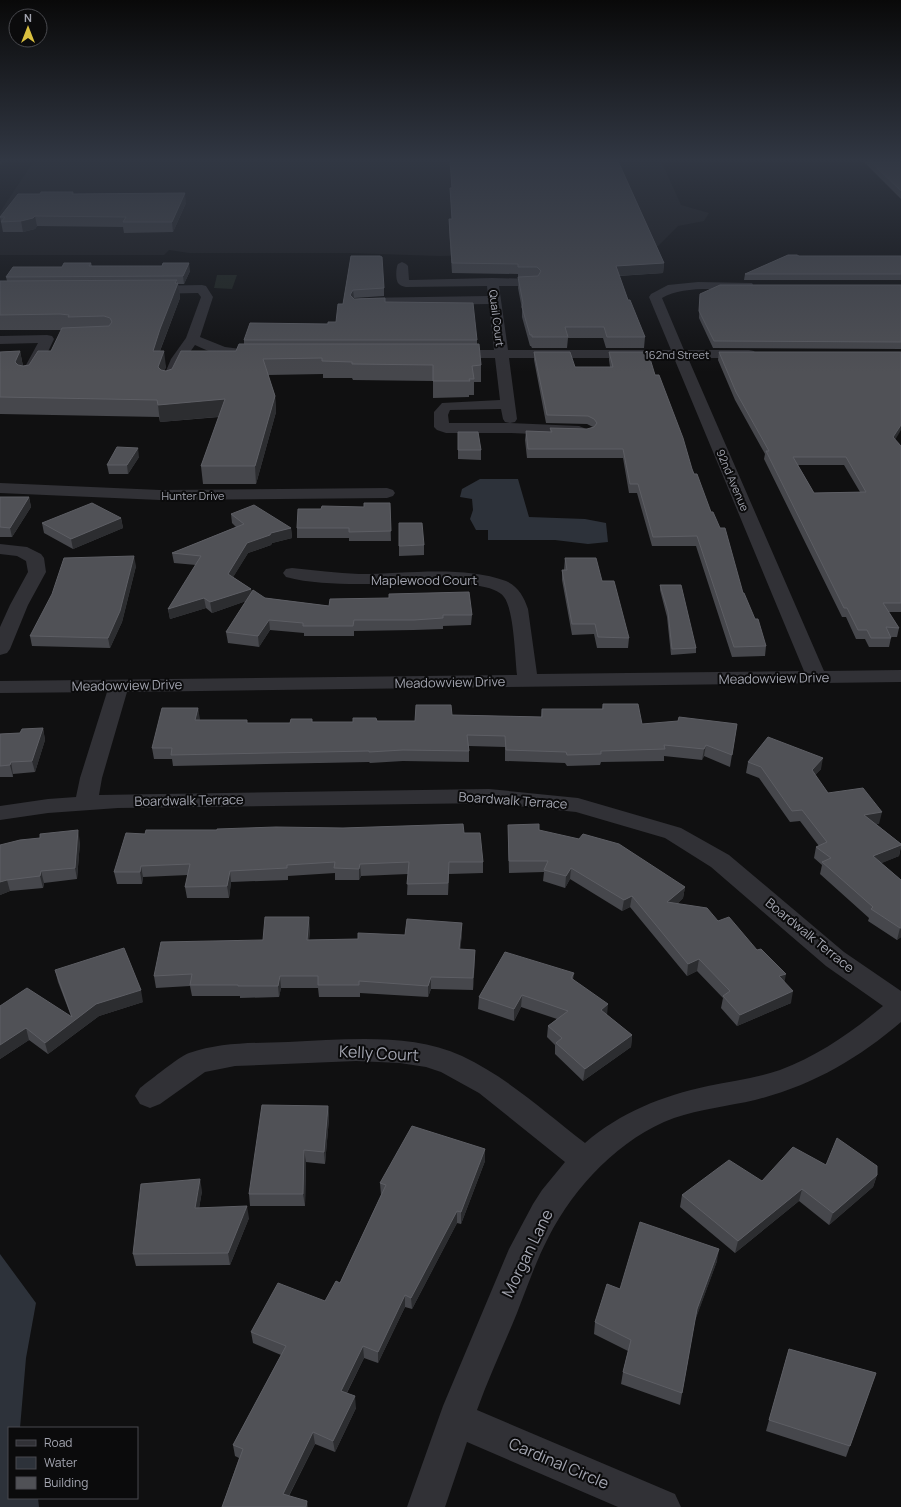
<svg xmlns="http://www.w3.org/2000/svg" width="901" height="1507" font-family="Manrope,sans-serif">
	<rect width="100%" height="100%" fill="#101011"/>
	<!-- built -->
	<path fill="#1c1c1e" d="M34,161H665L662,163L681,205L709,213L704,221L678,226L658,246L602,253L439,256L349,253H189L169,250L164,255H0V212Z"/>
	<!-- green -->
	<path fill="#1f2520" d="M217,275H237L232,289L214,288Z"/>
	<!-- water -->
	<g fill="#2d323a">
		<path d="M480,479H518L529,517L585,519L606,523L608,542L588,544L555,540H488V530H476L470,519L473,510L472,499L460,497L462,489Z"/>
		<path d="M0,1254L36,1303L26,1358L20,1428H9V1498H38L39,1507H0Z"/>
	</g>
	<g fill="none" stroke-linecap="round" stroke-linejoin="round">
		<!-- minor -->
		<g fill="#313136" fill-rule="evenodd">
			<path d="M402,262L406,264L408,266L409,280H411L492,278L537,279L539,282L537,285L533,286H499L508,350H671L649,297L651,294L668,285L698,282L752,283L754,286L752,289L748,290C722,290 683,285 662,298L684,350H749L754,351L756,354L754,357L749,358H688L824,671L901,670V682L127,692L102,778L99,795L489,789L578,798L681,828L729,855L844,952L901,991V1022C858,1059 811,1086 755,1100C729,1106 700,1109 674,1118C620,1138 575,1186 549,1236C536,1261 527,1287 517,1313C504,1345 489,1377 477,1410L675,1494L681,1507H618L467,1442L445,1507H407L443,1406L509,1249L533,1204L542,1190L565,1162L479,1093L441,1072L426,1067L400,1063L356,1061L235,1066L205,1072L160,1104L150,1108L140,1104L135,1096L140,1088C152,1079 177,1058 189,1053C221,1042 255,1043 288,1042C345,1040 408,1032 462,1056C507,1077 546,1113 585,1143C621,1112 662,1096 708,1086C732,1081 757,1078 780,1070C818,1056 852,1032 883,1006L826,966L711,867L665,838L576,812L489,803L118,808L48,813L0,820V806L48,799L76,797L80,778L107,692L0,693V681L517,675C515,657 514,610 504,597C489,575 386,585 358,584C335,584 308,583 286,577L283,573L286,569L292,568C314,570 337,573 359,574C405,574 462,565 506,581C518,586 524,597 528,609L537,674L804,671L674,358H509L517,419L515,422L510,423L579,426L584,428L587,431L584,434L579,436L511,433H446L437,430L434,427V412L442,403L500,400L495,358H451L446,357L444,354L446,351L451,350H494L489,304L361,306L357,305L355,302L357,299L361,298L488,296L487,286L406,287C403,286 401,286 399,284C395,281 396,267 398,264ZM501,409L503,419L505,422L510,423H449L448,415L450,410Z"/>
			<path d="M202,285L206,286L213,297L200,337L225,347L256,351L258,354L256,357C236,362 213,354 195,345L185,359L175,381L170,382L165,381L163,378L171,359L186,338L201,297L198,293L149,294L145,293L143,290L145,287L149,286Z"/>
			<path d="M47,335L52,336L54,339L45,358L32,379L27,380L22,379L20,376L38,343L0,344V336Z"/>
			<path d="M0,483L160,490L387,488L393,490L395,493L393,496L387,498L160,500L0,493Z"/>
			<path d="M0,544L27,547L41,554L44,558L46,572L28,605L10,649L7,653L0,655V627L10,605L28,572L26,561L17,556L0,554Z"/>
		</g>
	</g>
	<!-- wall -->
	<g fill="#46474c" fill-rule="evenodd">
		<path d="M450,161H618L664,263L663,273L619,276L628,300L645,337L644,348H606L603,338H568L567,348H532L531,346H530L522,317V309L518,288L519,277H518V274L452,273L449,229V219H452L450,188H452Z"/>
		<path d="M863,161L901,162V199Z"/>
		<path d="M73,192L74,194L186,203L173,232L124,233L123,227L37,226L35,229L23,232H3L0,217L40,194Z"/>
		<path d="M351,256L384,288V296L354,298V299L385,302L477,340V344L481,365V382H474V395H469V397L433,398V381L353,380L352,378H323V374L268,375L275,396L276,412L256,484H203L201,466L219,417L160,422L159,417L0,414V352L20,351L23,366L29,365L51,351L62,330H0V281H7L6,277L62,267L91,263L92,266L190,271L184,284H178L180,298L160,351L166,367L164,371H166L236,351L244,344V340L336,322L343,304Z"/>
		<path d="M799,256H901V280H744L745,274Z"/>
		<path d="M901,285V349L713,348L699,318L700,294Z"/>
		<path d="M534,352L575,367H610L609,360V352L655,375L692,469L711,512L743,593L766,646L765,656L732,657L696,546H652L637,493H629L623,458H527L525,440L526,431L550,432V428L587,429L593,427L587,424L546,423L534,360Z"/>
		<path d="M719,352L895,440L901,446V612H888L899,628L897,637H890L891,638L889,647H869L865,639H856L846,617H842L764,459L765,454L735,400L718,360ZM798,465H844L860,492L814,493Z"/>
		<path d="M458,432L481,450V460L458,459Z"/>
		<path d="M139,457L128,474H109L107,465Z"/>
		<path d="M0,497H29L31,507L12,537H0Z"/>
		<path d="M390,503L391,541H349V538H297V528L321,509L364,507Z"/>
		<path d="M231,514L291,528L292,538L272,543L271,545L248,553L233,577L251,589L252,593L265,598L329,606L472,615L471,625L443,626V629L414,630L354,631V636H304V633L270,630L259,647L228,643L226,632L246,601L212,613L206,608L170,619L168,609L196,565L174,563L172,553L236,527L232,523Z"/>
		<path d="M121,518L123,528L73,549L44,533L42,523Z"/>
		<path d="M424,545V555L399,556V546Z"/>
		<path d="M565,558L602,581L629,638L628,648H597L594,634L572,635L562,580V570H564Z"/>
		<path d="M136,566L122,622L110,648L32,646L30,636Z"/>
		<path d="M660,585L696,648V653L671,655L667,617L660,590Z"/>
		<path d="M603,704L642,724H737L730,767L704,756L702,760L664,756V761L601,762L600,765L567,766L565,763L505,761V747L469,746V762L403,761L370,763L369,762L173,766L172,759H154L152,748L198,708L199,720H247V723H290L353,722L377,721H415L452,715L541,717L542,709H602Z"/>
		<path d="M43,728L45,740L35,772L13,774V777H0V734L20,733Z"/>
		<path d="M748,762L821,769L815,775L828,793L879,824H876L901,844V847L899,856L881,863L901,880V937L897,940L868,921L869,918L820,874L822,865L814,858L816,847L819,846L800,821L790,822L759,778L746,773Z"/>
		<path d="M508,825L539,830L685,887L683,898L677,904L718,921L757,950L784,981L791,1003L737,1026L721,1008L723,998L697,971L687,976L630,907L622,911L570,879L565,888L543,881L544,872L509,873L508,836Z"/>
		<path d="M464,833L483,862V873L449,874L448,895H407L408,874L361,876L359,880H335V873L288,876V880L231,882L229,898H187L185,887L188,875L143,877L142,884H117L114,872L145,834Z"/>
		<path d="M80,842L77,879L44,883L43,888L10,891L0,895V845Z"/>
		<path d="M462,923V934L460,949L475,950L473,990L431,989L428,997L360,993V997H319L318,988H281L279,997L240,998V996H192L190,986L156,988L154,976L263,940L310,929L309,940L358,939L405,935Z"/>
		<path d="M55,970L143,1002L99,1016L48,1054L29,1040L0,1059V1006L71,1016L58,982Z"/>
		<path d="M574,973L573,979L607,1015L632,1035L631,1047L583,1081L555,1054V1045L547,1037L548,1026L557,1019L521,1007L514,1021L478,1009L479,997Z"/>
		<path d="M328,1106L329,1118L325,1164L306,1162L305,1206H250L249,1194Z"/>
		<path d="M485,1149V1161L461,1224L457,1223L412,1309L405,1307L378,1363L364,1358L347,1393L356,1408L335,1452L315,1444L289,1496L222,1507L239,1458L235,1456L233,1445L281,1355L253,1343L251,1332L325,1301L340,1283L381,1195L380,1183Z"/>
		<path d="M826,1165L877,1175L873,1187L829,1225L799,1201L735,1253L680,1207L682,1195L762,1181Z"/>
		<path d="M202,1191L199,1208L249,1218L230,1265L136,1266L133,1254Z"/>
		<path d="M717,1261L695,1320L680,1405L621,1384L623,1372L628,1351L594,1334L595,1322L620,1289Z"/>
		<path d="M789,1349L876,1373L846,1457L766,1431Z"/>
	</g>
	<!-- shaded-wall -->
	<g fill="#2c2d30">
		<path d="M0,161H4L0,166Z"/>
		<path d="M185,193L186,203L173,232L172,222Z"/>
		<path d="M35,216L37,226L35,229L23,232L21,221Z"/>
		<path d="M189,263L190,271L184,284L183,276Z"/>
		<path d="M664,263L663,273L615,276L616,266Z"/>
		<path d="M177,280V284L178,283L180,298L162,345L155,367L153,351L160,329Z"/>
		<path d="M353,290L354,298L351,303L350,295Z"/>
		<path d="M20,351L23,367L18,378L15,362Z"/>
		<path d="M164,351L166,367L160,383L158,367Z"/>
		<path d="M275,396L276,412L256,484L255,466Z"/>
		<path d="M225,399L227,416L160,422L158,405Z"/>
		<path d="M901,425V430L892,445L893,437Z"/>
		<path d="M138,448L139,457L128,474L127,465Z"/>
		<path d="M29,497L31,507L12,537L10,528Z"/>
		<path d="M121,518L123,528L73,549L71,539Z"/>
		<path d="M291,528L292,538L272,543L271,545L248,553L229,584L228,574L247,543L271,533Z"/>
		<path d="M134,556L136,566L122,622L110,648L108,638Z"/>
		<path d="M251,589L252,599L212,613L210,602Z"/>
		<path d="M204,598L206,608L170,619L168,609Z"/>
		<path d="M269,620L270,630L259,647L258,636Z"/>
		<path d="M198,708L200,719L197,731L195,720Z"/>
		<path d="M43,728L45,740L35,772L32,761Z"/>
		<path d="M706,745L704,756L702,760L704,749Z"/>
		<path d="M823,758L821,769L809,781L812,770Z"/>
		<path d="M11,762L13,774V777L10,765Z"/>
		<path d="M882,812L879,824L862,826L864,815Z"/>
		<path d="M78,830L80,842L77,879L75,868Z"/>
		<path d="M901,845L899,856L870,868L873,856Z"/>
		<path d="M360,864L361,876L359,880V869Z"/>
		<path d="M141,866L143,877L142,884L140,872Z"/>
		<path d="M571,868L570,879L565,888L566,876Z"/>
		<path d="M41,871L44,883L43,888L40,876Z"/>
		<path d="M230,871L231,882L229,898L227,886Z"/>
		<path d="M7,880L10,891L0,895V882Z"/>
		<path d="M685,887L683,898L666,914L667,902Z"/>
		<path d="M632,896L630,907L622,911L624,900Z"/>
		<path d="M309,917L310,929L308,952L307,940Z"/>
		<path d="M462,923V934L459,961V949Z"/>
		<path d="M900,928H901V937L897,940Z"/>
		<path d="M475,950V962L473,990V978Z"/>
		<path d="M699,959L697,971L687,976L688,964Z"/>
		<path d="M786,974L784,985L779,976Z"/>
		<path d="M280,976L281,988L279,997L278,986Z"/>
		<path d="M431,977V989L428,997V986Z"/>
		<path d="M141,990L143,1002L99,1016L48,1054L45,1043L96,1004Z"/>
		<path d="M793,991L791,1003L737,1026L740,1015Z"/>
		<path d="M522,995L521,1007L514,1021V1009Z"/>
		<path d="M608,1004L607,1016L601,1010Z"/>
		<path d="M26,1028L29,1040L0,1059V1045Z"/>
		<path d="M632,1035L631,1047L583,1081L585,1069Z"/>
		<path d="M328,1106L329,1118L325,1164L324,1152Z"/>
		<path d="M485,1149V1161L461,1224V1212Z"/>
		<path d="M304,1150L306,1162L305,1206L303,1194Z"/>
		<path d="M877,1175L873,1187L829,1225L833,1213Z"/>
		<path d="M200,1179L202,1191L197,1220L195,1208Z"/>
		<path d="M802,1189L799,1201L735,1253L738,1241Z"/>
		<path d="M247,1206L249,1218L230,1265L228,1253Z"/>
		<path d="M457,1211V1223L412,1309L411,1298Z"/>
		<path d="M719,1249L717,1261L695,1321L697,1309Z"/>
		<path d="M405,1295V1307L378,1363V1352Z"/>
		<path d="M363,1346L364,1358L342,1402L341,1391Z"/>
		<path d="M355,1396L356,1408L335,1452L333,1441Z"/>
		<path d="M313,1432L315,1444L284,1505L283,1494Z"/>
		<path d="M307,1501L308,1507H306Z"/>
	</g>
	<!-- building -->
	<g fill="#505156" stroke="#5d5e64" fill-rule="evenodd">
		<path d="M450,161H618L664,263L616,266L628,300H630L645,337H607L604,327H565L568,337H532V335H530L522,307L523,303L518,277L538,276L541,271L537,267H518V264L452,263L449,219H452L450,188H452Z"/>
		<path d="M870,161L901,162V191Z"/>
		<path d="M41,192H73L72,194L185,193L172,222H123L126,217L35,216L33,218L21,221L1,222L5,217H0L18,194H40Z"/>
		<path d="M788,255H797L799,256H901V274H745Z"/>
		<path d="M351,256H380L382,257L384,288L353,290L350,295L354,299L385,298V302L473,303L477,340H244L250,323L328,324V322H336L338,304H343Z"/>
		<path d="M64,263H91L89,266H162L163,263H189L183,276L6,277L13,267H62Z"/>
		<path d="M177,280L175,283H178L160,329L153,351H164L158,367L161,370L166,371L172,369L181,351H236L239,344H479L481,365L472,366L474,379H469L470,381H433V365L352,364V362L322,361V358L263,359L275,396L255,466H201L225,399L158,405L157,400L0,397V352L20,351L15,362L18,365L23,366L29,365L38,351H51L62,328L109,326L112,322L110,318L104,316L68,317L69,315L60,314L0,315V281Z"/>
		<path d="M720,285H901V342L714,341L699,311L700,294Z"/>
		<path d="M534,352H570L575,367H613L609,352H648L655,375H659L683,438L692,469L694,474H697L711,512H713L720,528H725L743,593H744L755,619H758L766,646L734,647L697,536L653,537L638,484H630L623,449H528L526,431L552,432L550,428L587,429L594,427L597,423L594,419L588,416L547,415Z"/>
		<path d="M719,352H901V425L893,437L901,446V603H883L899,628L886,627L891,638H871L867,630H858L847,608H844L766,451H769L736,392ZM793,457H846L866,492L814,493Z"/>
		<path d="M458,432H478L481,450H458Z"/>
		<path d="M117,447L138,448L127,465H107Z"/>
		<path d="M0,497H29L10,528L0,527Z"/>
		<path d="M92,503L121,518L71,539L42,523Z"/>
		<path d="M364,503H390L391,531L349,532V528H297L298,509H321L322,506L364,507Z"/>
		<path d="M254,505L291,528L271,533L270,535L247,543L228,574L251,589L210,602L204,598L168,609L201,556L172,553L244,524L231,514Z"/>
		<path d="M399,523H422L424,545L399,546Z"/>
		<path d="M134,556L120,611L108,638L30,636L52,594L64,558Z"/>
		<path d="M565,558H596L602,581H614L629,638L598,637L595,624H572L562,570H567Z"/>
		<path d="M660,585H681L696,648L672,649L668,612Z"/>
		<path d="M253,590L265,598L329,606L330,599L389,598V594L469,592L472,615H443V618L414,620H354L353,626H303V623L269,620L258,636L226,632Z"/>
		<path d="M603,704H638L642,724L678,721L679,717L737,724L732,755L706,745L704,749L664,745L665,749L601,751V754L567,755L566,752L506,750L505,736L467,735L469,751L403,750L369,752V751L171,755L172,748H152L162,708H198L195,720H247V723H290L291,719H312V722H353V718H376L377,721H415L416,705H451L452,715L542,717V709H603Z"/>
		<path d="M43,728L32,761L11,762L10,765L0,766V734L20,733L22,729Z"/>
		<path d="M768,737L823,758L812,770L828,793L863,788L882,812L864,815L901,844V845L873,856L901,880V928H900L871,909L873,907L822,862L831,858L816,847L827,842L802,810L792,811L761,767L748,762Z"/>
		<path d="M463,824L464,833H480L483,862H449L448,883L407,884L409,862L360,864L359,869L334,868L335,862L287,865V868L230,871L227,886L185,887L190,864L141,866L140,872H114L126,833L145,834L146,830H217V829L276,827L343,828Z"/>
		<path d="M539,824V830L579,839L583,834L619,844L685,887L667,902L707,908L718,921L729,917L757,950L761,949L786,974L779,976L793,991L740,1015L723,996L730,991L699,959L688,964L632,896L624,900L571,868L566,876L544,870L548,861H509L508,825Z"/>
		<path d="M78,830L75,868L41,871L40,876L7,880L0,882V845L20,840L40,838V834Z"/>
		<path d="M265,917H309L307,940L358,939V933L405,935L407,919L462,923L459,949L475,950L473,978L431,977L428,986L359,981V985H318V976H280L278,986H238V985H190L192,974L154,976L161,942L263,940Z"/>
		<path d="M124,948L141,990L96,1004L45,1043L26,1028L0,1045V1006L27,988L72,1017L55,970Z"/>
		<path d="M505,952L574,973L571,978L608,1004L601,1010L632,1035L585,1069L556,1043L562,1038L548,1026L568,1011L522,995L514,1009L479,997Z"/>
		<path d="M262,1105L328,1106L324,1152L304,1150L303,1194H249Z"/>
		<path d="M412,1126L485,1149L461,1212L457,1211L411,1298L405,1295L378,1352L363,1346L341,1391L355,1396L333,1441L313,1432L283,1494L307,1501L306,1507H222L243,1449L233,1445L286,1346L251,1332L278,1283L325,1301L336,1281L340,1283L386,1185L380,1183Z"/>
		<path d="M837,1138L877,1166V1175L833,1213L802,1189L738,1241L682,1195L729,1160L762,1181L793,1147L826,1165Z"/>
		<path d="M200,1179L195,1208L247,1206L228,1253L133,1254L141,1184Z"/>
		<path d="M640,1222L719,1249L697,1309L682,1393L623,1372L631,1340L595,1322L607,1284L620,1289Z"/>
		<path d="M789,1349L876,1373L850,1446L769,1420Z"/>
	</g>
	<!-- sky -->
	<linearGradient id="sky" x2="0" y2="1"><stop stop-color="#090909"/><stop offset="0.43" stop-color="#313743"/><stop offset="1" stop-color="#313743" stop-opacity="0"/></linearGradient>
	<rect width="901" height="372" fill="url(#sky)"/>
	<g text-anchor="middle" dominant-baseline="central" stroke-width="4" stroke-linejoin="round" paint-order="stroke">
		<!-- far-street labels -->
		<g font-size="11" fill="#a3a5b0" stroke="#0b0b0c">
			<text transform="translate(497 318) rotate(83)">Quail Court</text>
			<text x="677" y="354">162nd Street</text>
			<text transform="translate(733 480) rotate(67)">92nd Avenue</text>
			<text x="193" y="495">Hunter Drive</text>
		</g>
		<!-- street labels -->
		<g font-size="13" fill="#a3a5b0" stroke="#0b0b0c">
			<text x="424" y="580">Maplewood Court</text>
			<text transform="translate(774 678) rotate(-1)">Meadowview Drive</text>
			<text transform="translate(450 682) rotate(-1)">Meadowview Drive</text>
			<text transform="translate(127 685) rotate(-1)">Meadowview Drive</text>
			<text transform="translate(189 800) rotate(-1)">Boardwalk Terrace</text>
			<text transform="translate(513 800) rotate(4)">Boardwalk Terrace</text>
			<text transform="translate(810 935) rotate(39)">Boardwalk Terrace</text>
		</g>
		<!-- near-street labels -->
		<g font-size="16" fill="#a3a5b0" stroke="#0b0b0c">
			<text transform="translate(379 1053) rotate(3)">Kelly Court</text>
			<text transform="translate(527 1253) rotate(-64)">Morgan Lane</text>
			<text transform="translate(559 1463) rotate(23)">Cardinal Circle</text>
		</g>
	</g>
	<!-- legend -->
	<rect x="8" y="1427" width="130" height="72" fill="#0b0b0c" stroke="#48494e"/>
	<rect x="16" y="1440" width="20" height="6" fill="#313136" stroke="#48494e"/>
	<text x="44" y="1447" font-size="12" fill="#a3a5b0">Road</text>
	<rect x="16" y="1457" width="20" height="12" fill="#2d323a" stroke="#48494e"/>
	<text x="44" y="1467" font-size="12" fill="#a3a5b0">Water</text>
	<rect x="16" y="1477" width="20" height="12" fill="#505156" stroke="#48494e"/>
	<text x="44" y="1487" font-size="12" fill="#a3a5b0">Building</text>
	<!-- north arrow -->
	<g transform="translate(28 28)"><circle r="19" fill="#0b0b0c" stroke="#48494e"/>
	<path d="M0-3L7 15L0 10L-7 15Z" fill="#dac03f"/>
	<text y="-6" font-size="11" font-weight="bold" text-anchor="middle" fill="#a3a5b0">N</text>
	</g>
</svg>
